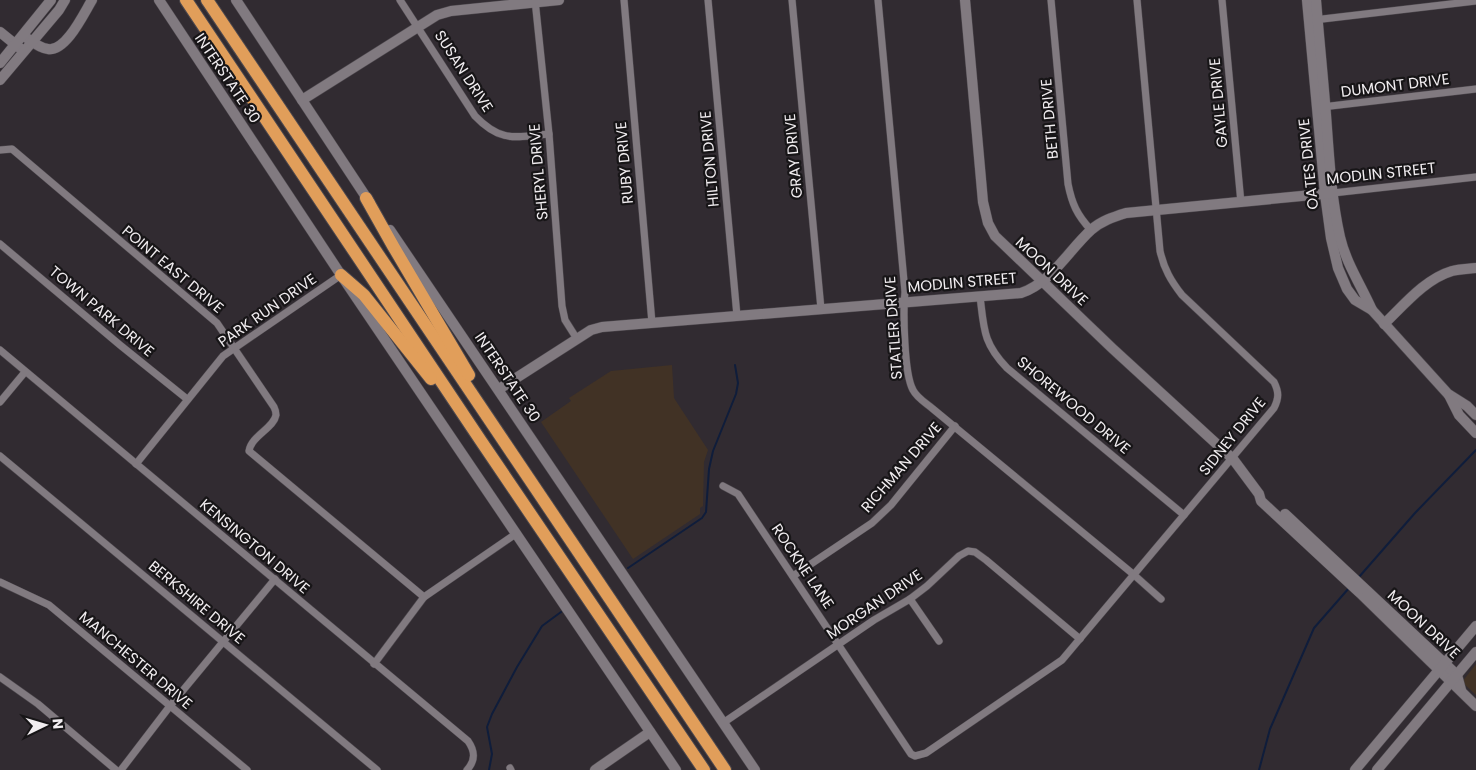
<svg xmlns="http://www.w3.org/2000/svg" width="1476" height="770" font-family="Poppins,sans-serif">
	<rect width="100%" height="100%" fill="#312b31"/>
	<!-- commercial -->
	<g fill="#413225">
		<path d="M672,365L674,398L708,450L704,462L703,506L700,508V514L633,559L541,422L571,401L569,398L611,371Z"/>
		<path d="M1476,664V695L1462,682Z"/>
	</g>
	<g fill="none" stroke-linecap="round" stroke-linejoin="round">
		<!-- stream -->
		<g stroke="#0f1d3b" stroke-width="2">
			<path d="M628,568L702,518L706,512L709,469L713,451L736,394L738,383L735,365"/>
			<path d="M1359,577L1415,513L1476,450"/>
			<path d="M489,770L492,754L487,727L492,714L517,667L542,626L561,612"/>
			<path d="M1259,770L1270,729L1314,628L1349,588"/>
		</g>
		<defs>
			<g id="street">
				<path d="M400,0L475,116C501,143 515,137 549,134"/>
				<path d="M535,0L549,134L562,306L565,320L577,339"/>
				<path d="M624,0L652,323"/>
				<path d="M708,0L737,316"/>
				<path d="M792,0L821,309"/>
				<path d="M878,0L905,292C903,312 904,374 913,390C917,398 926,403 933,409L1133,574L1161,599"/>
				<path d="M1051,0L1068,184C1072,204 1077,215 1091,230"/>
				<path d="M1222,0L1241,203"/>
				<path d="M1314,20L1476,1"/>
				<path d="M1322,107L1476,89"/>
				<path d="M0,150L12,149L217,323L274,407C275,409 276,412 276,415C274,428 251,436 249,451L424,597"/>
				<path d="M1333,193L1476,177"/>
				<path d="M0,244L120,345L187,399"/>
				<path d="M980,296C984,329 983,343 1007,368L1184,515"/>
				<path d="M0,350L468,741C475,751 476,760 467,770"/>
				<path d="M0,402L25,372"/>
				<path d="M0,456L377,770"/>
				<path d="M136,464L223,356L341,275"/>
				<path d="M723,486L738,494L911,754L915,756L926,753L1062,660L1274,408C1279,398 1279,392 1274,382L1182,295C1171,281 1164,269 1160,251L1137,0"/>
				<path d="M793,576L872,523L891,505L955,426"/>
				<path d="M0,582L49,605L247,770"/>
				<path d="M910,599L939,641"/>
				<path d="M374,664L424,597L517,533"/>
				<path d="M0,677L38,704L116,770"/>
				<path d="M723,723L874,620L910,599L927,586L959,556L968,551L975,552L986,560L1080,639"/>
				<path d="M510,768L511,770"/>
				<path d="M121,770L170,706L275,579"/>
			</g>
			<g id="secondary">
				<path d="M159,0L341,275L676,770"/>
				<path d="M236,0L370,203"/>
				<path d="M965,0L983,202L988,223L995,236L1113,349L1233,459L1259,494L1261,501L1360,593L1476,706"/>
				<path d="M1307,0L1325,194L1331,238L1338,268L1347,289L1355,300L1372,310L1448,394L1467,406L1476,415"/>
				<path d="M1316,0C1319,38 1323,76 1326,115C1329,155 1331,197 1340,237C1346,263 1361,285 1372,310"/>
				<path d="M0,32L21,49"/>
				<path d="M24,36C31,41 39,48 48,49C66,52 84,13 92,0"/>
				<path d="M0,63L51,0"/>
				<path d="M0,80L59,10L65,0"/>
				<path d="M302,100L437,15L451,11L559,0"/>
				<path d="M390,230L755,770"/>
				<path d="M1384,324C1404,305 1425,279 1452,271C1460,269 1468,269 1476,268"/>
				<path d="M499,389L591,330L602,327L1021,293C1051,283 1068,251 1091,230C1101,221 1113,217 1126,213L1333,193"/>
				<path d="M1449,395L1459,415L1476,433"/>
				<path d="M1285,514L1457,675L1461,690"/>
				<path d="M595,770L650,732"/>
				<path d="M1355,770L1476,626"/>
				<path d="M1377,770L1476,652"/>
			</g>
			<g id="highway">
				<path d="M186,0L481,441L704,770"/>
				<path d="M207,0L725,770"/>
				<path d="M366,198L393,246L469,375"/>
				<path d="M341,275L364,295L431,379"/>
			</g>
		</defs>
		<!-- street casing -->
		<use href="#street" stroke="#4d484d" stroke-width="8"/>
		<!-- secondary casing -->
		<use href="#secondary" stroke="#4d484d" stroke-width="11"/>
		<!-- highway casing -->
		<use href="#highway" stroke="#4d484d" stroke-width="14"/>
		<!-- street -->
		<use href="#street" stroke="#817a80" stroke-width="7"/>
		<!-- secondary -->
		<use href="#secondary" stroke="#817a80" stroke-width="10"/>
		<!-- highway -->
		<use href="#highway" stroke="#e19e5a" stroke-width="12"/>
	</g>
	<g text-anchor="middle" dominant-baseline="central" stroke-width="4.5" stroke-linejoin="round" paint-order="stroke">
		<!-- street labels -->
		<g font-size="15" fill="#f1edf0" stroke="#171517">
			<text transform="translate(464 71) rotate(57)">SUSAN DRIVE</text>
			<text transform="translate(228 78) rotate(56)">INTERSTATE 30</text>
			<text transform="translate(1395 85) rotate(-7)">DUMONT DRIVE</text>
			<text transform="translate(1218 103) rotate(-95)">GAYLE DRIVE</text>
			<text transform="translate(1049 119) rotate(-95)">BETH DRIVE</text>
			<text transform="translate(793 156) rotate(-95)">GRAY DRIVE</text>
			<text transform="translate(709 159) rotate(-95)">HILTON DRIVE</text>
			<text transform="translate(624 163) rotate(-95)">RUBY DRIVE</text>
			<text transform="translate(1308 164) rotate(-96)">OATES DRIVE</text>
			<text transform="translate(538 172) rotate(-95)">SHERYL DRIVE</text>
			<text transform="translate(1381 173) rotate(-6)">MODLIN STREET</text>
			<text transform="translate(173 269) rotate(40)">POINT EAST DRIVE</text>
			<text transform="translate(1052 271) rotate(43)">MOON DRIVE</text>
			<text transform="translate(962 282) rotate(-5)">MODLIN STREET</text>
			<text transform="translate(267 310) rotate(-35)">PARK RUN DRIVE</text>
			<text transform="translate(102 311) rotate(40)">TOWN PARK DRIVE</text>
			<text transform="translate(893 328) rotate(-94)">STATLER DRIVE</text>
			<text transform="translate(508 377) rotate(56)">INTERSTATE 30</text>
			<text transform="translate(1074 405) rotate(40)">SHOREWOOD DRIVE</text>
			<text transform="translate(1232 436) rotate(-51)">SIDNEY DRIVE</text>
			<text transform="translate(901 467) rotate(-49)">RICHMAN DRIVE</text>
			<text transform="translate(255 546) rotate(40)">KENSINGTON DRIVE</text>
			<text transform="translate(803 566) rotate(56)">ROCKNE LANE</text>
			<text transform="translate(197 602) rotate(40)">BERKSHIRE DRIVE</text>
			<text transform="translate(874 604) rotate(-34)">MORGAN DRIVE</text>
			<text transform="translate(1424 624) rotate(43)">MOON DRIVE</text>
			<text transform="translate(136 660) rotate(40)">MANCHESTER DRIVE</text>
		</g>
	</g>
	<!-- north arrow -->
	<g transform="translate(45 725) rotate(85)" stroke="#171517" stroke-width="4" paint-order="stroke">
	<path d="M0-4L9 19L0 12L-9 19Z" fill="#f1edf0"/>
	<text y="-8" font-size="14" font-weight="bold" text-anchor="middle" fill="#f1edf0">N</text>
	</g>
</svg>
